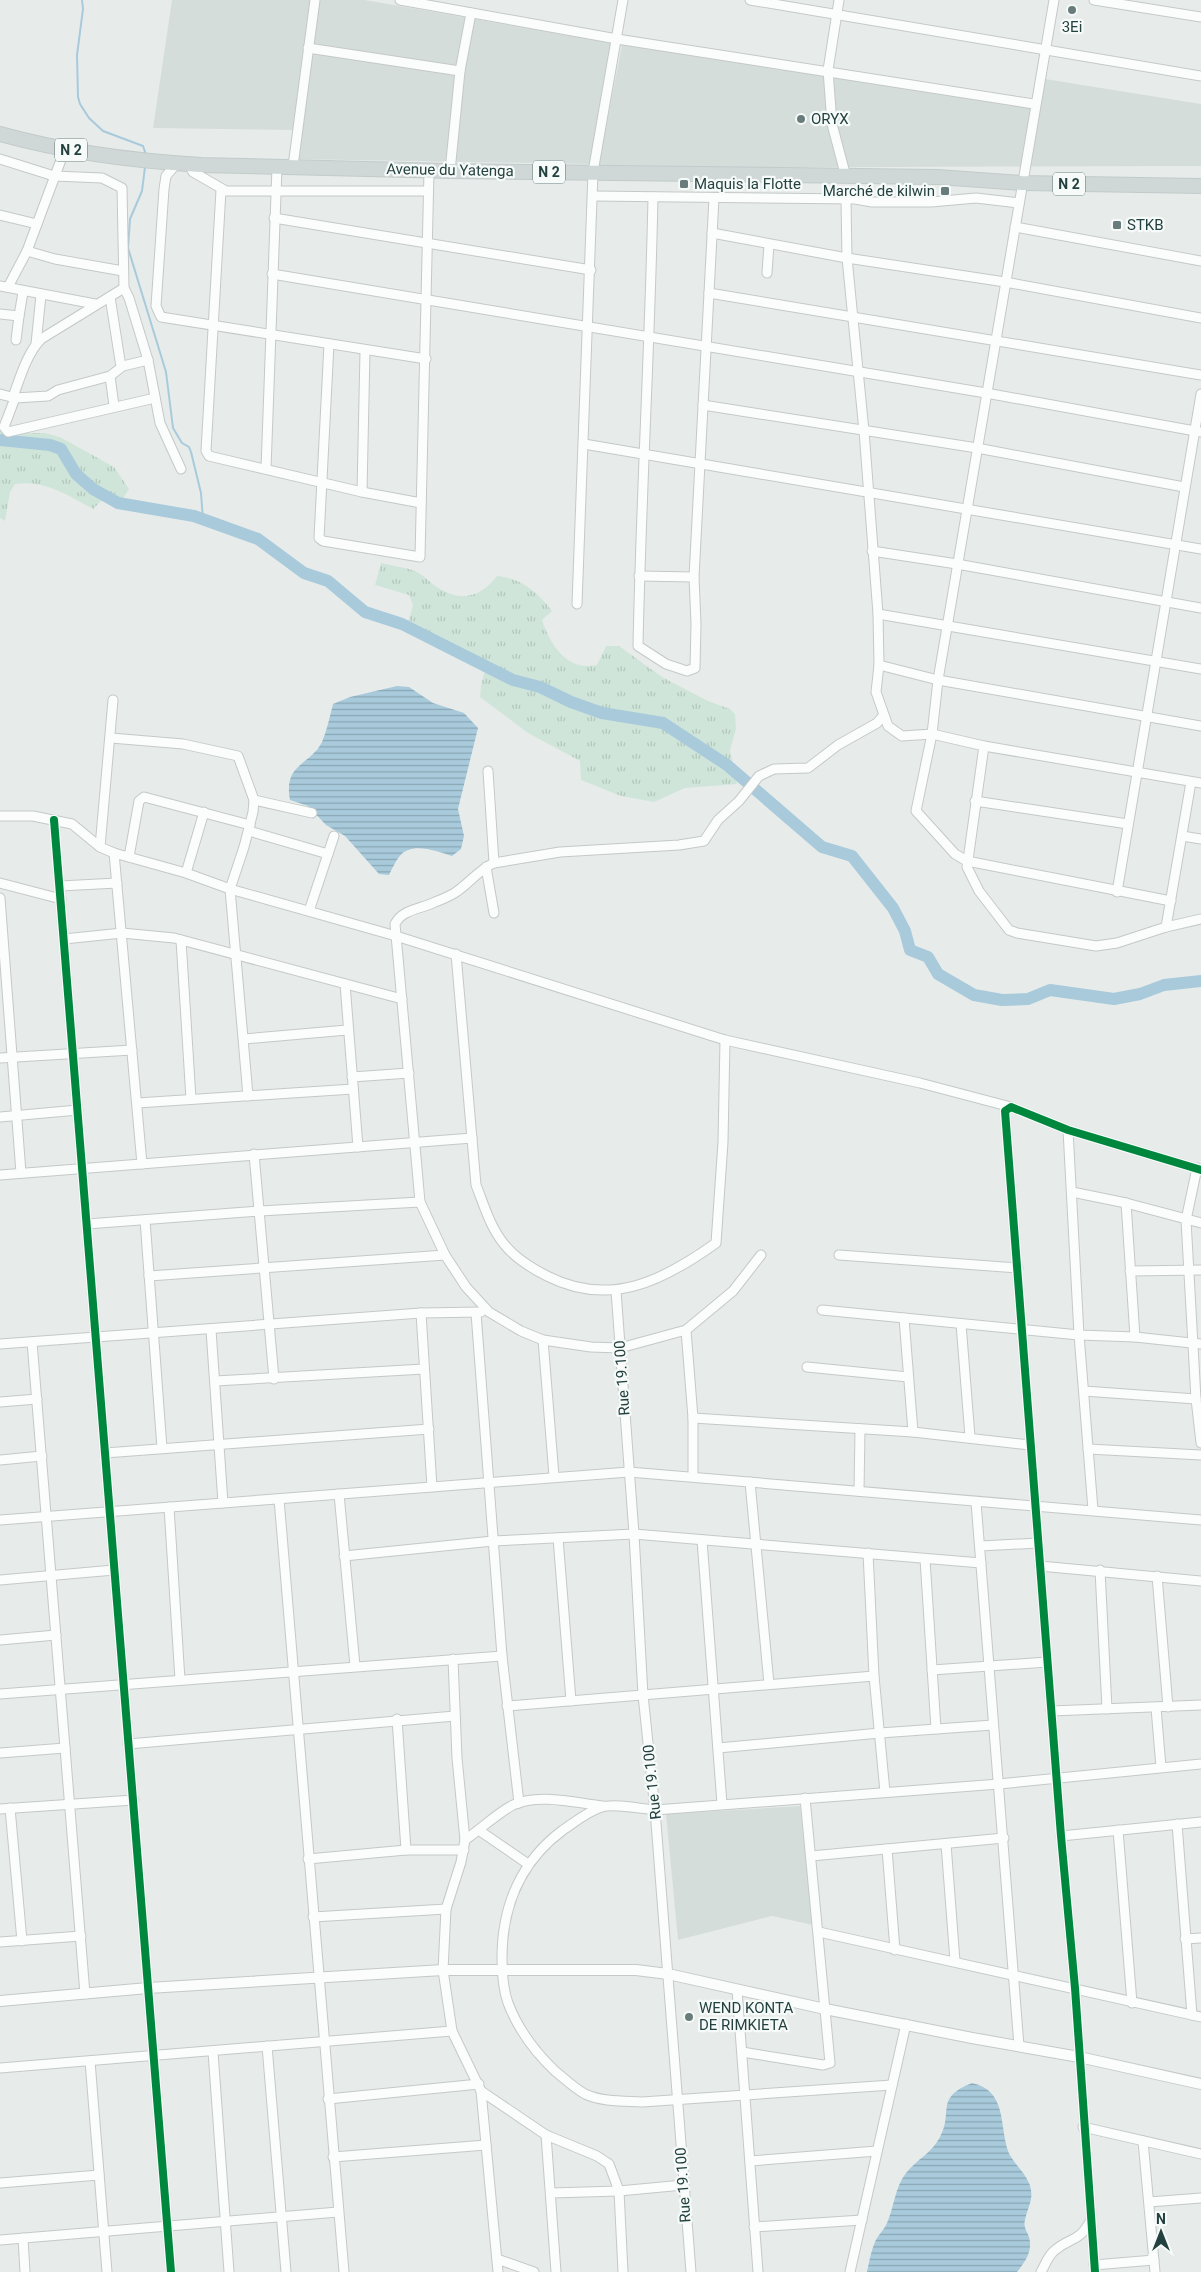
<svg xmlns="http://www.w3.org/2000/svg" width="1201" height="2272" font-family="Roboto,sans-serif">
	<defs>
		<pattern id="grass-tufts" width="24" height="20" patternUnits="userSpaceOnUse" patternTransform="scale(1.25)"><rect width="24" height="20" fill="#d0e5da"/><path d="M3 7l-1-3M5 7V3M7 7l1-3M15 17l-1-3M17 17v-4M19 17l1-3" fill="none" stroke="#b2c6bc"/></pattern>
		<pattern id="water-rules" width="6" height="5" patternUnits="userSpaceOnUse" patternTransform="scale(1.25)"><rect width="6" height="5" fill="#a8cadb"/><path d="M0 2.5h6" fill="none" stroke="#88a6b3"/></pattern>
	</defs>
	<rect width="100%" height="100%" fill="#e7eceb"/>
	<!-- built -->
	<g fill="#d5dddb">
		<path d="M172,0H365L611,43L591,164L292,159L296,130L153,128Z"/>
		<path d="M622,45L1039,109L1045,79L1201,104V166L598,168Z"/>
		<path d="M800,1806L813,1925L772,1916L678,1940L666,1814Z"/>
	</g>
	<!-- grass -->
	<g fill="url(#grass-tufts)">
		<path d="M0,422L21,433H45L60,437L114,467L129,489L122,500L108,494L93,509C67,495 45,480 15,484L10,492L5,521L0,518Z"/>
		<path d="M381,563C392,566 405,567 415,571C423,574 430,583 437,587C461,603 481,597 497,576C522,578 538,593 552,611L542,620C550,644 567,672 597,665L606,646H619L662,677L708,701L730,709L735,714L736,729L730,750L737,784L685,788L654,802L621,796L581,780L580,761L528,733L480,697L481,685L487,663L408,623L413,605L409,595L375,585Z"/>
	</g>
	<!-- water -->
	<g fill="url(#water-rules)">
		<path d="M397,686L409,687L433,703L464,713L478,728L458,809L464,836L461,849L452,856C436,851 411,841 399,857C395,862 392,869 389,875L379,874L345,836L326,825L308,806L290,800C283,763 310,766 322,742C327,730 330,716 333,704L350,697Z"/>
		<path d="M972,2083C1007,2091 999,2123 1008,2151C1012,2162 1024,2171 1029,2183C1035,2198 1028,2206 1025,2220C1023,2227 1027,2231 1029,2237C1033,2251 1025,2262 1017,2272H867C869,2263 871,2251 875,2242C878,2235 884,2230 887,2223C894,2207 895,2187 906,2173C916,2160 932,2153 940,2137C954,2112 934,2098 972,2083Z"/>
	</g>
	<g fill="none" stroke-linecap="round" stroke-linejoin="round">
		<!-- stream -->
		<g stroke="#a8cadb" stroke-width="2">
			<path d="M82,0L83,9L77,55L78,97L80,104L89,118L103,131L143,146L146,155"/>
			<path d="M145,167L142,191L130,219L128,248L166,372L173,428L182,443L189,447L191,452L201,493L203,520"/>
		</g>
		<!-- river -->
		<path stroke="#a8cadb" stroke-width="12" d="M0,440L50,445L61,449L76,474L93,489L118,503L194,516L258,539L304,573L328,581L365,612L402,624L513,680L540,687L571,702L602,713L663,723L727,765L822,847L852,856L893,908L905,931L910,950L928,957L938,974L974,995L1002,1000L1028,999L1050,990L1114,999L1140,994L1164,985L1201,981"/>
		<defs>
			<g id="minor">
				<path d="M400,0L617,39L1034,104"/>
				<path d="M750,0L1201,76"/>
				<path d="M839,0L828,70L832,124L846,177"/>
				<path d="M1054,0L938,680L932,734L916,811L955,854L967,861L1171,901"/>
				<path d="M1094,0L1201,17"/>
				<path d="M308,48L460,71"/>
				<path d="M0,159L54,176L102,178L122,188L124,288L129,298L148,360L160,423L181,469"/>
				<path d="M177,163L166,176L164,189L156,306L161,317L426,359"/>
				<path d="M197,166L191,168L193,172L226,191H428"/>
				<path d="M293,166L315,0"/>
				<path d="M450,171L460,71L471,13"/>
				<path d="M221,190L206,451L209,456L362,492L421,503"/>
				<path d="M593,196L855,199L872,202H931L976,198L1019,203"/>
				<path d="M653,197C650,346 641,496 638,646L666,664L687,671L695,668L696,624L694,577L714,198"/>
				<path d="M846,200L847,258L864,431L878,614L879,665L876,692L888,726L902,736L932,734L984,746L1201,783"/>
				<path d="M0,215L37,224"/>
				<path d="M274,218L591,270"/>
				<path d="M1015,227L1201,261"/>
				<path d="M712,233L847,258L1005,282L1201,318"/>
				<path d="M27,251L55,259L123,271"/>
				<path d="M767,273L769,244"/>
				<path d="M272,274L986,393L1201,432"/>
				<path d="M0,286L95,304"/>
				<path d="M8,287L27,251L65,149"/>
				<path d="M709,293L1201,375"/>
				<path d="M110,297L121,367"/>
				<path d="M0,314L19,316L23,292"/>
				<path d="M16,340L19,316"/>
				<path d="M36,344L41,295"/>
				<path d="M329,344L319,538L323,541L420,557L429,171"/>
				<path d="M110,376L114,406"/>
				<path d="M0,394L15,398L48,396L58,390L110,376L123,366L148,360"/>
				<path d="M13,397C20,378 27,353 41,339L124,288"/>
				<path d="M15,398L4,427L8,432L155,398"/>
				<path d="M703,405L977,448L1184,487"/>
				<path d="M584,444L1201,549"/>
				<path d="M266,469L277,167"/>
				<path d="M362,492L365,351"/>
				<path d="M872,551L957,564L1201,608"/>
				<path d="M639,576L694,577"/>
				<path d="M577,604L593,172L623,0"/>
				<path d="M878,614L1201,669"/>
				<path d="M879,665L938,680L1201,726"/>
				<path d="M111,738L183,744L238,756L254,800L253,812L244,847L230,889L248,1096"/>
				<path d="M984,746L967,867L979,891L1009,930L1017,933L1096,946L1117,943L1166,927L1191,782"/>
				<path d="M488,771L494,863"/>
				<path d="M254,800L312,813"/>
				<path d="M975,801L1128,824"/>
				<path d="M0,816H33L72,824L100,847L114,853L186,873L230,889L396,936L725,1040L920,1083L1011,1107"/>
				<path d="M54,820L171,2272"/>
				<path d="M249,831L328,854"/>
				<path d="M1182,836L1201,839"/>
				<path d="M100,847L113,700"/>
				<path d="M114,853L142,1164"/>
				<path d="M129,857L139,801L144,797L250,825"/>
				<path d="M486,867L494,913"/>
				<path d="M186,873L204,812"/>
				<path d="M0,883L61,899"/>
				<path d="M60,886L117,883"/>
				<path d="M1117,892L1201,394"/>
				<path d="M0,898L21,1173"/>
				<path d="M309,911L334,836"/>
				<path d="M1166,927L1201,919"/>
				<path d="M64,939L122,933L174,938L402,999"/>
				<path d="M181,940L191,1099"/>
				<path d="M456,954L476,1185C484,1205 490,1227 504,1244C515,1258 531,1268 547,1276C610,1308 663,1281 716,1243L723,1142L725,1040"/>
				<path d="M345,984L358,1147"/>
				<path d="M244,1039L347,1030"/>
				<path d="M0,1058L132,1050"/>
				<path d="M352,1077L409,1073"/>
				<path d="M137,1103L353,1089"/>
				<path d="M0,1117L78,1110"/>
				<path d="M1068,1130L1079,1335L1093,1510"/>
				<path d="M254,1154L274,1379"/>
				<path d="M1197,1168L1186,1220L1196,1399L1201,1443"/>
				<path d="M0,1175L472,1138"/>
				<path d="M1072,1192L1126,1203L1201,1223"/>
				<path d="M1126,1203L1135,1337"/>
				<path d="M145,1220L162,1448"/>
				<path d="M87,1224L260,1211L420,1202"/>
				<path d="M761,1255L733,1291L686,1330L620,1348L591,1347L543,1340L521,1331L489,1312L466,1287L445,1255L420,1202L395,924C402,909 422,909 435,902C441,900 447,897 453,894C468,885 478,870 494,863L560,852L679,845L704,841L718,820L739,801L759,776L774,769L808,768L838,745L877,723L883,716"/>
				<path d="M839,1255L1018,1268"/>
				<path d="M1130,1271L1201,1270"/>
				<path d="M149,1276L445,1255"/>
				<path d="M616,1291L634,1534L643,1695L655,1810L691,2272"/>
				<path d="M822,1310L1079,1335L1135,1337L1201,1344"/>
				<path d="M421,1313L432,1487"/>
				<path d="M476,1313L502,1656L519,1803"/>
				<path d="M904,1318L913,1432"/>
				<path d="M961,1324L970,1437"/>
				<path d="M211,1330L223,1503"/>
				<path d="M686,1330L693,1418V1477"/>
				<path d="M543,1340L554,1476"/>
				<path d="M32,1342L85,1994"/>
				<path d="M0,1344L421,1313L481,1312"/>
				<path d="M807,1367L908,1377"/>
				<path d="M215,1381L424,1369"/>
				<path d="M1084,1391L1196,1399"/>
				<path d="M0,1402L37,1399"/>
				<path d="M693,1418L913,1432L1030,1445"/>
				<path d="M1088,1449L1201,1455"/>
				<path d="M105,1453L429,1429"/>
				<path d="M0,1460L42,1456"/>
				<path d="M750,1482L769,1684"/>
				<path d="M859,1491L860,1429"/>
				<path d="M339,1494L355,1666"/>
				<path d="M279,1499L344,2272"/>
				<path d="M976,1502L1019,2046"/>
				<path d="M169,1507L180,1680"/>
				<path d="M0,1520L629,1472L1201,1520"/>
				<path d="M558,1538L571,1701"/>
				<path d="M702,1540L722,1804"/>
				<path d="M980,1546L1038,1543"/>
				<path d="M868,1553L874,1676L885,1792"/>
				<path d="M344,1556L493,1541L634,1534L981,1563"/>
				<path d="M925,1559L936,1729"/>
				<path d="M1040,1566L1201,1581"/>
				<path d="M1100,1570L1107,1709"/>
				<path d="M1157,1576L1168,1707"/>
				<path d="M0,1580L114,1570"/>
				<path d="M0,1640L56,1635"/>
				<path d="M453,1659L457,1758L465,1840L461,1862L446,1909L443,1970L452,2031L481,2091L498,2272"/>
				<path d="M932,1670L1047,1662"/>
				<path d="M0,1694L502,1656"/>
				<path d="M507,1706L874,1676"/>
				<path d="M1156,1708L1161,1767"/>
				<path d="M1051,1711L1201,1705"/>
				<path d="M397,1719L406,1850"/>
				<path d="M128,1744L455,1716"/>
				<path d="M718,1748L880,1733L993,1725"/>
				<path d="M0,1753L65,1748"/>
				<path d="M10,1808L22,1941"/>
				<path d="M0,1809L134,1800"/>
				<path d="M1177,1824L1192,2015"/>
				<path d="M1118,1830L1132,2003"/>
				<path d="M480,1831L528,1864"/>
				<path d="M1061,1836L1201,1822"/>
				<path d="M465,1840C481,1829 496,1814 513,1805C539,1793 576,1803 603,1806"/>
				<path d="M946,1844L955,1961"/>
				<path d="M887,1849L895,1950"/>
				<path d="M811,1856L1004,1838"/>
				<path d="M308,1859L406,1850H464"/>
				<path d="M313,1917L446,1909"/>
				<path d="M819,1932L1201,2017"/>
				<path d="M1185,1939L1201,1938"/>
				<path d="M0,1942L81,1936"/>
				<path d="M737,1990L758,2272"/>
				<path d="M267,2046L286,2272"/>
				<path d="M213,2052L229,2272"/>
				<path d="M742,2052L823,2065L830,2063L805,1798"/>
				<path d="M90,2061L107,2272"/>
				<path d="M0,2068L452,2031"/>
				<path d="M892,2085L642,2102C624,2101 602,2102 585,2094C574,2088 565,2079 555,2071C535,2052 518,2029 508,2003C503,1989 502,1972 502,1958C502,1906 521,1861 563,1830C575,1822 588,1811 602,1807C614,1803 642,1809 655,1810L999,1784L1201,1764"/>
				<path d="M481,2091L546,2135L597,2156L609,2164L619,2191L623,2272"/>
				<path d="M328,2099L479,2084"/>
				<path d="M1083,2127L1201,2154"/>
				<path d="M546,2135L556,2272"/>
				<path d="M1143,2141L1155,2272"/>
				<path d="M333,2157L486,2145"/>
				<path d="M750,2161L877,2151"/>
				<path d="M0,2183L99,2175"/>
				<path d="M551,2193L619,2191L683,2185"/>
				<path d="M1149,2202L1201,2198"/>
				<path d="M754,2227L862,2220"/>
				<path d="M23,2238L25,2272"/>
				<path d="M0,2240L338,2212"/>
				<path d="M497,2259L534,2272"/>
				<path d="M1094,2265L1154,2260"/>
				<path d="M850,2272L906,2024"/>
				<path d="M1041,2272C1045,2265 1048,2256 1054,2251C1071,2236 1078,2244 1091,2220"/>
				<path d="M1095,2272L1075,1988L1061,1836L1005,1111L1011,1107L1068,1130L1201,1170"/>
			</g>
			<path id="tertiary" d="M0,2001L148,1988L443,1970H636L668,1974L825,2009L972,2038L1079,2057L1201,2084"/>
			<path id="primary" d="M0,134C65,152 134,161 201,165L450,171L938,177L1022,183L1201,186"/>
		</defs>
		<!-- minor casing -->
		<use href="#minor" stroke="#c4c9c8" stroke-width="11"/>
		<!-- tertiary casing -->
		<use href="#tertiary" stroke="#c4c9c8" stroke-width="12"/>
		<!-- primary casing -->
		<use href="#primary" stroke="#c2cbca" stroke-width="16"/>
		<!-- minor -->
		<use href="#minor" stroke="#fbfcfc" stroke-width="9"/>
		<!-- tertiary -->
		<use href="#tertiary" stroke="#fbfcfc" stroke-width="10"/>
		<!-- primary -->
		<use href="#primary" stroke="#cfd7d7" stroke-width="14"/>
		<defs>
			<g id="cycleway">
				<path d="M54,820L171,2272"/>
				<path d="M1095,2272L1075,1988L1061,1836L1005,1111L1011,1107L1068,1130L1201,1170"/>
			</g>
		</defs>
		<!-- cycleway casing -->
		<use href="#cycleway" stroke="#f6faf9" stroke-width="11"/>
		<!-- cycleway -->
		<use href="#cycleway" stroke="#00873e" stroke-width="8"/>
	</g>
	<!-- markers -->
	<g fill="#687d7b" stroke="#f6faf9" stroke-width="2">
		<circle cx="1072" cy="10" r="5"/>
		<circle cx="801" cy="119" r="5"/>
		<rect x="679" y="179" width="10" height="10" rx="2.5"/>
		<rect x="940" y="186" width="10" height="10" rx="2.5"/>
		<rect x="1112" y="220" width="10" height="10" rx="2.5"/>
		<circle cx="689" cy="2017" r="5"/>
	</g>
	<g text-anchor="middle" dominant-baseline="central" stroke-width="4.5" stroke-linejoin="round" paint-order="stroke">
		<!-- shield labels -->
		<g fill="#f6faf9" stroke="#627877" stroke-width="1">
			<rect x="55" y="138.5" width="32" height="23" rx="4"/>
			<rect x="533" y="160.5" width="32" height="23" rx="4"/>
			<rect x="1053" y="172.5" width="32" height="23" rx="4"/>
		</g>
		<g font-size="14" font-weight="bold" fill="#23413f">
			<text x="71" y="150">N 2</text>
			<text x="549" y="172">N 2</text>
			<text x="1069" y="184">N 2</text>
		</g>
		<!-- poi labels -->
		<g font-size="15" fill="#23413f" stroke="#f6faf9" text-anchor="start">
			<text x="1072" y="27" text-anchor="middle">3Ei</text>
			<text x="811" y="119">ORYX</text>
			<text x="694" y="184">Maquis la Flotte</text>
			<text x="935" y="191" text-anchor="end">Marché de kilwin</text>
			<text x="1127" y="225">STKB</text>
			<text x="699" y="2008">WEND KONTA<tspan x="699" dy="17">DE RIMKIETA</tspan></text>
		</g>
		<!-- street labels -->
		<g font-size="15" fill="#23413f" stroke="#f6faf9">
			<text transform="translate(450 170) rotate(1)">Avenue du Yatenga</text>
			<text transform="translate(622 1378) rotate(-94)">Rue 19.100</text>
			<text transform="translate(652 1782) rotate(-96)">Rue 19.100</text>
			<text transform="translate(683 2185) rotate(-94)">Rue 19.100</text>
		</g>
	</g>
	<!-- north arrow -->
	<g transform="translate(1161 2232)" stroke="#f6faf9" stroke-width="4" paint-order="stroke">
	<path d="M0-4L9 19L0 12L-9 19Z" fill="#23413f"/>
	<text y="-8" font-size="14" font-weight="bold" text-anchor="middle" fill="#23413f">N</text>
	</g>
</svg>
